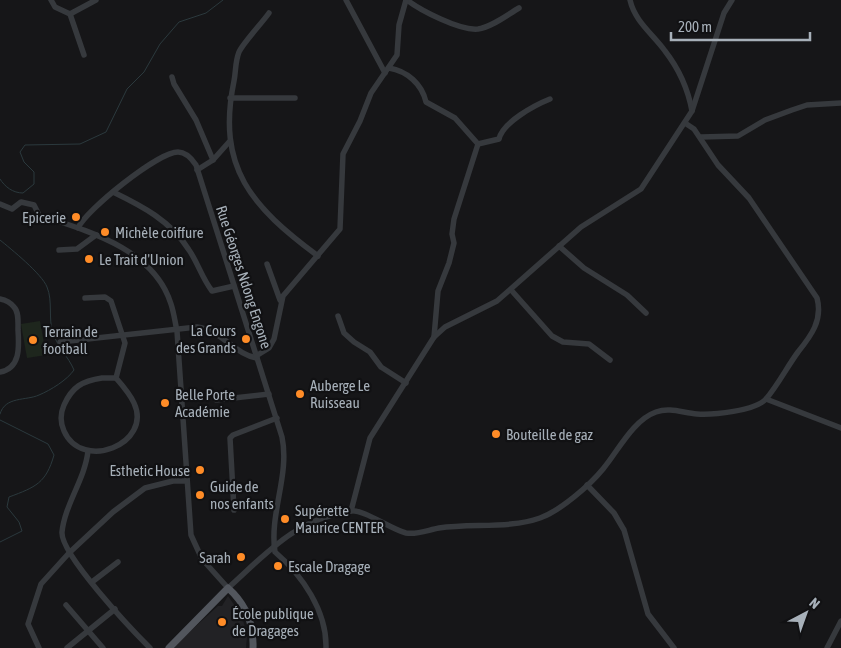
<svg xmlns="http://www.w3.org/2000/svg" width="841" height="648" font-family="'Asap Condensed',sans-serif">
	<rect width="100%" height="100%" fill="#161618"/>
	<!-- built -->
	<path fill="#222225" d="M228,596L242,616L247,636L246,648H172L218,606H222Z"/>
	<!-- green -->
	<path fill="#1e261d" d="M40,321L46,355L27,358L21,324Z"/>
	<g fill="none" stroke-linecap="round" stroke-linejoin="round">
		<!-- stream -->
		<g stroke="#2b393d" stroke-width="1">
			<path d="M0,179C5,187 13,193 23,193L34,184V172L24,162L20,152L25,145L80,144L106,132L127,89L144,72L160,44L179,22L206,13L223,0"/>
			<path d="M0,240C11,249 42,274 47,287C53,301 48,319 53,333C58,348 68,356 74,370C67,380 51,390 39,395C26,401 5,396 0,414"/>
			<path d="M0,420L48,444L54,455C46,483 36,487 9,497L7,507L19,522L22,531L0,542"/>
		</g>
		<!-- minor -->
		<g stroke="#36393d" stroke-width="5.5">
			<path d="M51,0L55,7L70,14L96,0"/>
			<path d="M346,0L385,73"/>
			<path d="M407,0C420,10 460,31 478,29C492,27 507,15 519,8"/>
			<path d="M630,0C635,22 653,34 665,51C679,69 688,89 692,111"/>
			<path d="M269,13C262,23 243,43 239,52C235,62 236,71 234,81C216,168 252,207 318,256"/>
			<path d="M70,14L84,55"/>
			<path d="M389,68C407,71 422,84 426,102L455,118L478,144"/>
			<path d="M172,77L174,84L196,120L213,160"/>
			<path d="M230,98H295"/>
			<path d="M701,137L738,136L765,120L792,110L807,105L841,103"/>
			<path d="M197,170L213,160L229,142"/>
			<path d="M113,192C142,206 171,221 189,250C198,263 202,278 212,291L234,286"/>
			<path d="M0,204L12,209L21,202L34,205L39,215C88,231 154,249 171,304C174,313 175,322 177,331L191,535L202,559L228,588C267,553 294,520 350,511C364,509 390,529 406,533C417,535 428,530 439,528C472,523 509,529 540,518C560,511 590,485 603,469C618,451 633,420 656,412C670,407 683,413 697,414C713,415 755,411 766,399C778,385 787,367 798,352C811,336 823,320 817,298L749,198L718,165L694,129L685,123"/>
			<path d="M78,228C86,210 158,152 178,152C185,152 192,159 196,165L282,437C290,475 269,514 275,552C302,575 327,611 326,648"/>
			<path d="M559,246L584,268L627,295L646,313"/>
			<path d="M59,250L77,249L96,235"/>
			<path d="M267,264L280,300"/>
			<path d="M512,291L552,336L563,342L589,344L610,360"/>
			<path d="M85,298L105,297L111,301L125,343L116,378"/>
			<path d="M0,299C5,300 10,302 14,307C19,312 18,322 18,330C19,346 21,368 0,372"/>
			<path d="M338,316L344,333L354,342L370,352L381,367L406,383"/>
			<path d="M434,337L438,291L449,263L454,243L452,234L454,219L478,144L499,139C503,122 535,105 550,99"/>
			<path d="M60,342L197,327C222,330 235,355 257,358"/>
			<path d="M256,356L269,348L274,339L283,296L340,229L343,154L360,121L371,93L397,55L399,25L406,0"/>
			<path d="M102,378H116C123,386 130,394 134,403C153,444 82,472 64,431C60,422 60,414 64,405C72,387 82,381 102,378Z"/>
			<path d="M766,399L841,428"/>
			<path d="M216,400L269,394"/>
			<path d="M88,451C85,479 65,504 62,532C60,554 132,630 150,648"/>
			<path d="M587,485L614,513L624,530L648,614L674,648"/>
			<path d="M234,510L230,438L233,435L277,418"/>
			<path d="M351,511L370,438L434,337L445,327L497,301L581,227L641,189L692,111L724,13L732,0"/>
			<path d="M92,582L118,562"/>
			<path d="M66,605L103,648"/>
			<path d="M39,648L28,624L41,584L69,553L113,512L145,488L173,481H186"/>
			<path d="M67,648L115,609"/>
			<path d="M827,648L841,621"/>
		</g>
		<!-- major -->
		<path stroke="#52565d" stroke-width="7" d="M169,648L228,588C246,604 254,624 253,648"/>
	</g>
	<!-- markers -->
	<g fill="#ff8c27" stroke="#111113" stroke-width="2">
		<circle cx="76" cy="217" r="5"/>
		<circle cx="105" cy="232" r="5"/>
		<circle cx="89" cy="259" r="5"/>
		<circle cx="246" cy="339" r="5"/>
		<circle cx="33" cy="340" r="5"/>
		<circle cx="300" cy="394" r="5"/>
		<circle cx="165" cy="403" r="5"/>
		<circle cx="496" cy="434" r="5"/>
		<circle cx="200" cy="470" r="5"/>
		<circle cx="200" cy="495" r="5"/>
		<circle cx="285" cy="519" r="5"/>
		<circle cx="241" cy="557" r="5"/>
		<circle cx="278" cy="566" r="5"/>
		<circle cx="222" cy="622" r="5"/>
	</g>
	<g text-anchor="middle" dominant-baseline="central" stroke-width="4.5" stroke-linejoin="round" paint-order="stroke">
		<!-- poi labels -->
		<g font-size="15" fill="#a7b0b9" stroke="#111113" text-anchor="start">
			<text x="66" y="217" text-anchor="end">Epicerie</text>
			<text x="115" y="232">Michèle coiffure</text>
			<text x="99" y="259">Le Trait d'Union</text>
			<text x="236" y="330" text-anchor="end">La Cours<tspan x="236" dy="17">des Grands</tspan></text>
			<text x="43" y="331">Terrain de<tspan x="43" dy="17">football</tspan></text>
			<text x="310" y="385">Auberge Le<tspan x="310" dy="17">Ruisseau</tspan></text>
			<text x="175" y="394">Belle Porte<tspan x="175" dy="17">Académie</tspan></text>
			<text x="506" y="434">Bouteille de gaz</text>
			<text x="190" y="470" text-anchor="end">Esthetic House</text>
			<text x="210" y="486">Guide de<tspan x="210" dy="17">nos enfants</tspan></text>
			<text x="295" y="510">Supérette<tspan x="295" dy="17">Maurice CENTER</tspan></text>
			<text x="231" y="557" text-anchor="end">Sarah</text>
			<text x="288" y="566">Escale Dragage</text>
			<text x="232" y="613">École publique<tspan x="232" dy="17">de Dragages</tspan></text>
		</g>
		<!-- street labels -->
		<g font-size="15" fill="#a7b0b9" stroke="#111113">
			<text transform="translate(244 277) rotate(72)">Rue Géorges Ndong Engone</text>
		</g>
	</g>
	<!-- north arrow -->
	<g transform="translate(806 613) rotate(41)" stroke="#111113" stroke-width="4" paint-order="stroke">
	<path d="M0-4L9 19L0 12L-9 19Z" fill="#a7b0b9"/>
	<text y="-8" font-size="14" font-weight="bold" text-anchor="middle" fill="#a7b0b9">N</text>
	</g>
	<!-- scale -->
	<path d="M671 32v8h139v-8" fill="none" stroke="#a7b0b9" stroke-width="2.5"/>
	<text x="678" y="32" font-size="15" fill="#a7b0b9" stroke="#111113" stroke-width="4" paint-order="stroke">200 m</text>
</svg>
